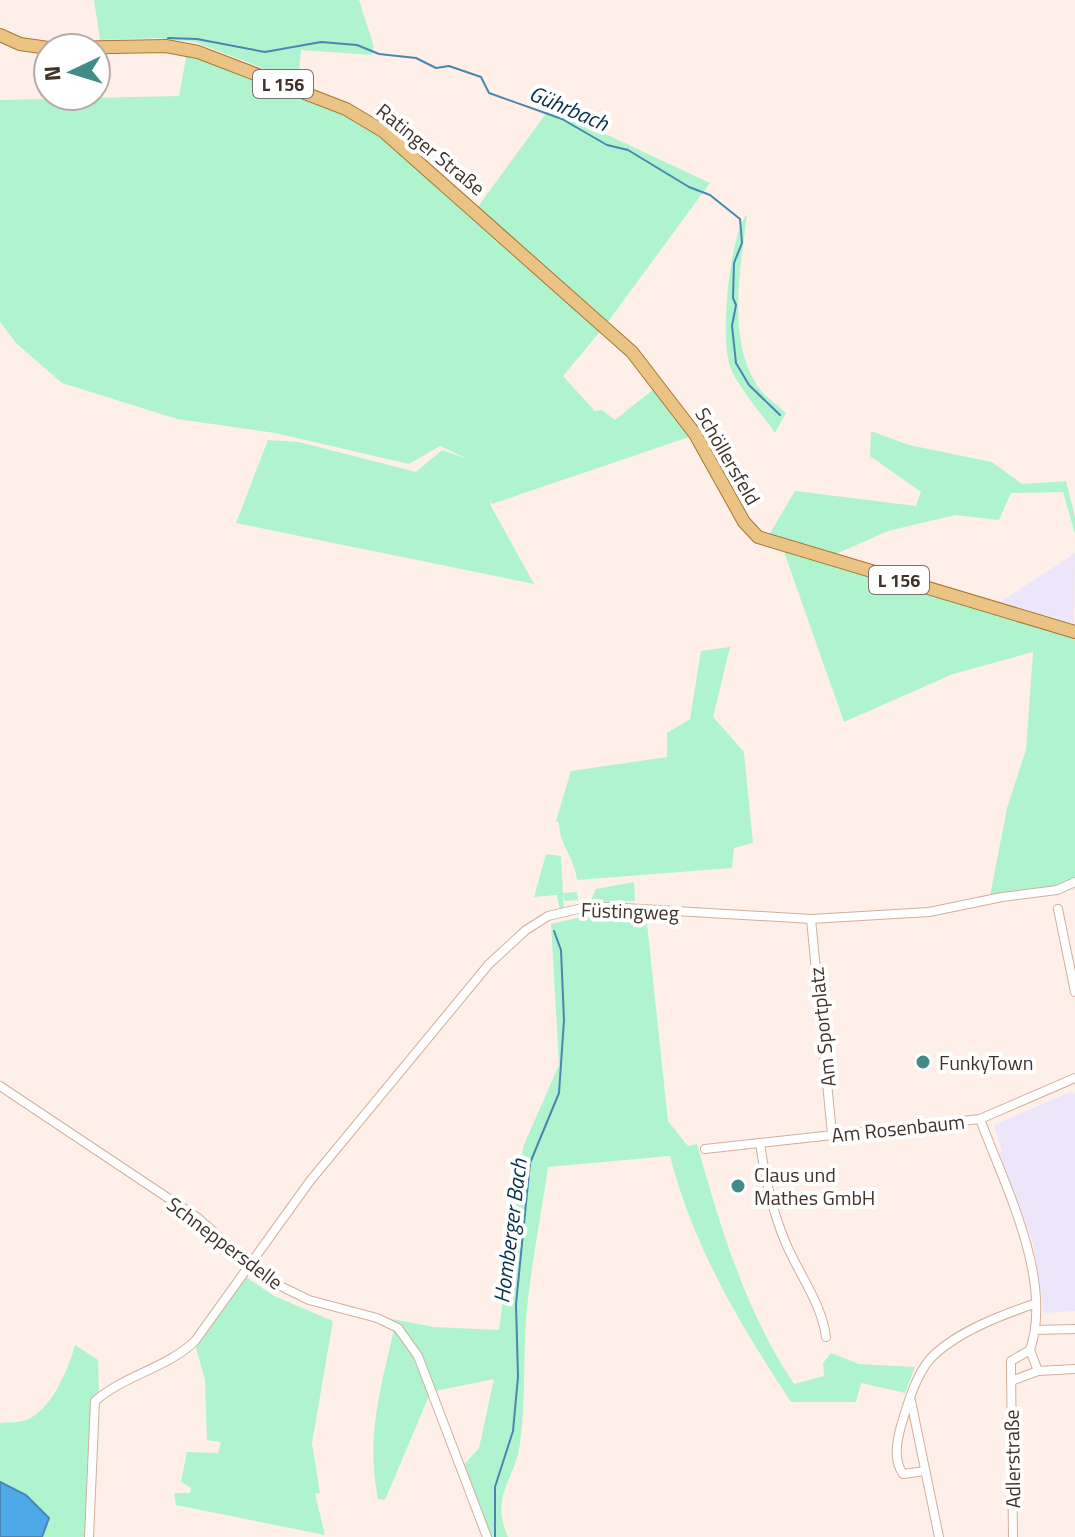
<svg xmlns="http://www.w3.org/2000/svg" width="1075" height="1537" font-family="'Titillium Web',sans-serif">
	<rect width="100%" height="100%" fill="#fef0e8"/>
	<!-- commercial -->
	<g fill="#ede5fa">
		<path d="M1075,553L1074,626L996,605Z"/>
		<path d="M1070,1092L1075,1094V1311L1044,1313L1033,1243L999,1153L1002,1151L994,1125Z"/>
	</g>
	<!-- green -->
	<g fill="#aff4cf">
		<path d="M94,0H359L374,47L372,55L301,50L298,82L195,42L157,38L100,40Z"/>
		<path d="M187,52L364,122L603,328L563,376L595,411L602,410L615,420L655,388L692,436L492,504L490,498L491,506L534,584L236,523L268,440L299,442L416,472L442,450L468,459L440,446L409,464L275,433L177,419L62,383L17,344L0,322V100L179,96Z"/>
		<path d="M550,108L710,183L607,323L477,208Z"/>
		<path d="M747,214C741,266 727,334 755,382C761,394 776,404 786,413L775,433C763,415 736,385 730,366C720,338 729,236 747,214Z"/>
		<path d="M871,431L909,445L992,462L1022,484L1066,481L1075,517V534L1063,492L1011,493L999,520L955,515L888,531L829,557L767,538L795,491L916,506L921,492L870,456Z"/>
		<path d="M784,552L1075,639V877L1057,885L990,896L1007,808L1026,750L1033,652L953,674L844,722Z"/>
		<path d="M730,647L713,717L744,752L753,843L734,848L732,868L577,880C575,858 559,845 559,823L556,821L571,771L667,757V733L690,719L701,651Z"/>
		<path d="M546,854L561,856L563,893L577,892L578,900L565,901L563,896L564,909L560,910L557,895L534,897Z"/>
		<path d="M634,882L635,901L590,902L596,889Z"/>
		<path d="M646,914L668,1121L688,1146L697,1144C721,1229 745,1310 794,1384L824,1376L823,1363L831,1353L859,1364L915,1367L905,1393L861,1383L856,1402H791C740,1325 693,1246 670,1156L548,1167C541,1217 530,1269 526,1320C523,1361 526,1402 520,1443C516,1480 489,1495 508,1537H488L463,1466L479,1448L494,1379L435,1391L410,1336L387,1318L434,1327L499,1330L523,1147L559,1065L551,924L585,916Z"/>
		<path d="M243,1275L274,1296L333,1321L312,1443L320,1493L315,1494L325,1535L176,1505L174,1493H190L191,1488L181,1482L187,1452L218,1453L221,1442L207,1440L205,1380L195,1344Z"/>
		<path d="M394,1329L407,1343L429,1396L385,1500L378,1499C366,1434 380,1392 394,1329Z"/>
		<path d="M75,1345L98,1360L99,1397L95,1402L90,1537H0V1423C8,1422 19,1423 26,1420C51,1411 69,1368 75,1345Z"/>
	</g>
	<!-- water -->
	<path fill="#4ea9e9" stroke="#4a86b0" stroke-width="2" d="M0,1482L26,1495L49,1518L42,1537H0Z"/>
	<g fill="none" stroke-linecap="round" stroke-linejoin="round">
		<!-- stream -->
		<g stroke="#4a86b0" stroke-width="2">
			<path d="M168,38L197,39L265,52L321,42L357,45L379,54L416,58L436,68L449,66L481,77L489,93L562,119L607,145L628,150L689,187L710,195L740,219L742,243L734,263L733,298L736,305L732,326L736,363L749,385L780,415"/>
			<path d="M495,1537V1487L513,1431L518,1377L516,1304L530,1163L559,1093L564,1020L561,950L554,931"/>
		</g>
		<defs>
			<g id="street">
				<path d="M1058,909L1075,992"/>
				<path d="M811,919L832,1134"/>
				<path d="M0,1086L198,1218L266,1279L309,1300L377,1318L398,1328L418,1356L487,1537"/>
				<path d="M980,1119C1004,1184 1054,1280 1030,1350"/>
				<path d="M760,1143C765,1179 772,1212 787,1246C800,1275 822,1305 826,1337"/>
				<path d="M705,1149L980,1119L1075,1078"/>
				<path d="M1035,1330L1075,1329"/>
				<path d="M1030,1350L1038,1371"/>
				<path d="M1011,1381L1038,1371L1075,1369"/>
				<path d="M911,1401L939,1537"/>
				<path d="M925,1471L903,1474C893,1460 897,1441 901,1426C907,1406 916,1374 931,1358C956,1332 1001,1315 1034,1304"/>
				<path d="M89,1537L95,1401C125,1375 167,1368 195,1341L310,1181L489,964L526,930L548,916L591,906L811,919L929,912L1002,897L1057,890L1075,882"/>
				<path d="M1013,1537L1011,1367V1361L1030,1350"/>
			</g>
			<g id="primary">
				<path d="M0,35L20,44L48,48"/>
				<path d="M59,48L166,46L198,52L346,109L383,131L632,352L695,434L744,522L758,537L1075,632"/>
			</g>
		</defs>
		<!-- street casing -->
		<use href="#street" stroke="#d0b09c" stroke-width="10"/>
		<!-- primary casing -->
		<use href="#primary" stroke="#a67830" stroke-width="14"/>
		<!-- street -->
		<use href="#street" stroke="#fff" stroke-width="8"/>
		<!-- primary -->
		<use href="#primary" stroke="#ebc485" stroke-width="12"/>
	</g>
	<!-- markers -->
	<g fill="#438b89" stroke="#fff" stroke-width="3">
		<circle cx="923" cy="1062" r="8"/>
		<circle cx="738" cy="1186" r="8"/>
	</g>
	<g text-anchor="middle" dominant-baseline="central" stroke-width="8" stroke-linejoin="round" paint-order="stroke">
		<!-- shield labels -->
		<g fill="#fff" stroke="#79706b" stroke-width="2">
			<rect x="253" y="70" width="60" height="28" rx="6"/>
			<rect x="869" y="566" width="60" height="28" rx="6"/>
		</g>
		<g font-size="18" font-weight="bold" fill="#40332b">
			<text x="283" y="84">L 156</text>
			<text x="899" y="580">L 156</text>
		</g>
		<!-- street labels -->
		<g font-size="20" fill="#40332b" stroke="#fff">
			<text transform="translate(431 149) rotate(39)">Ratinger Straße</text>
			<text transform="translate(728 456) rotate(60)">Schöllersfeld</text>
			<text transform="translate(630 911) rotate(2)">Füstingweg</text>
			<text transform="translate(822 1027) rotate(-96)">Am Sportplatz</text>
			<text transform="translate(898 1128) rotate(-6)">Am Rosenbaum</text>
			<text transform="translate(225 1243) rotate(37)">Schneppersdelle</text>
			<text transform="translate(1012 1459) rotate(-91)">Adlerstraße</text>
		</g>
		<!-- poi labels -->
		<g font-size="20" fill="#40332b" stroke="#fff" text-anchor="start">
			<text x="939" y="1062">FunkyTown</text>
			<text x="754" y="1174">Claus und<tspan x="754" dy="23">Mathes GmbH</tspan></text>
		</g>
		<!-- water labels -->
		<g font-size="22" font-style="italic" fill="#09314a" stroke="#fff">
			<text transform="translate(569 108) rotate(23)">Gührbach</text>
			<text transform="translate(510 1231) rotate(-83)">Homberger Bach</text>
		</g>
	</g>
	<!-- north arrow -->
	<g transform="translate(72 72) rotate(266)"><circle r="38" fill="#ffffff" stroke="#b3adaa" stroke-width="2"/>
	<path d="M0-6L14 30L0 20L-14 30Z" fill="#438b89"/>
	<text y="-12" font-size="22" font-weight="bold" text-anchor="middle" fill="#40332b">N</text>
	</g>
</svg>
